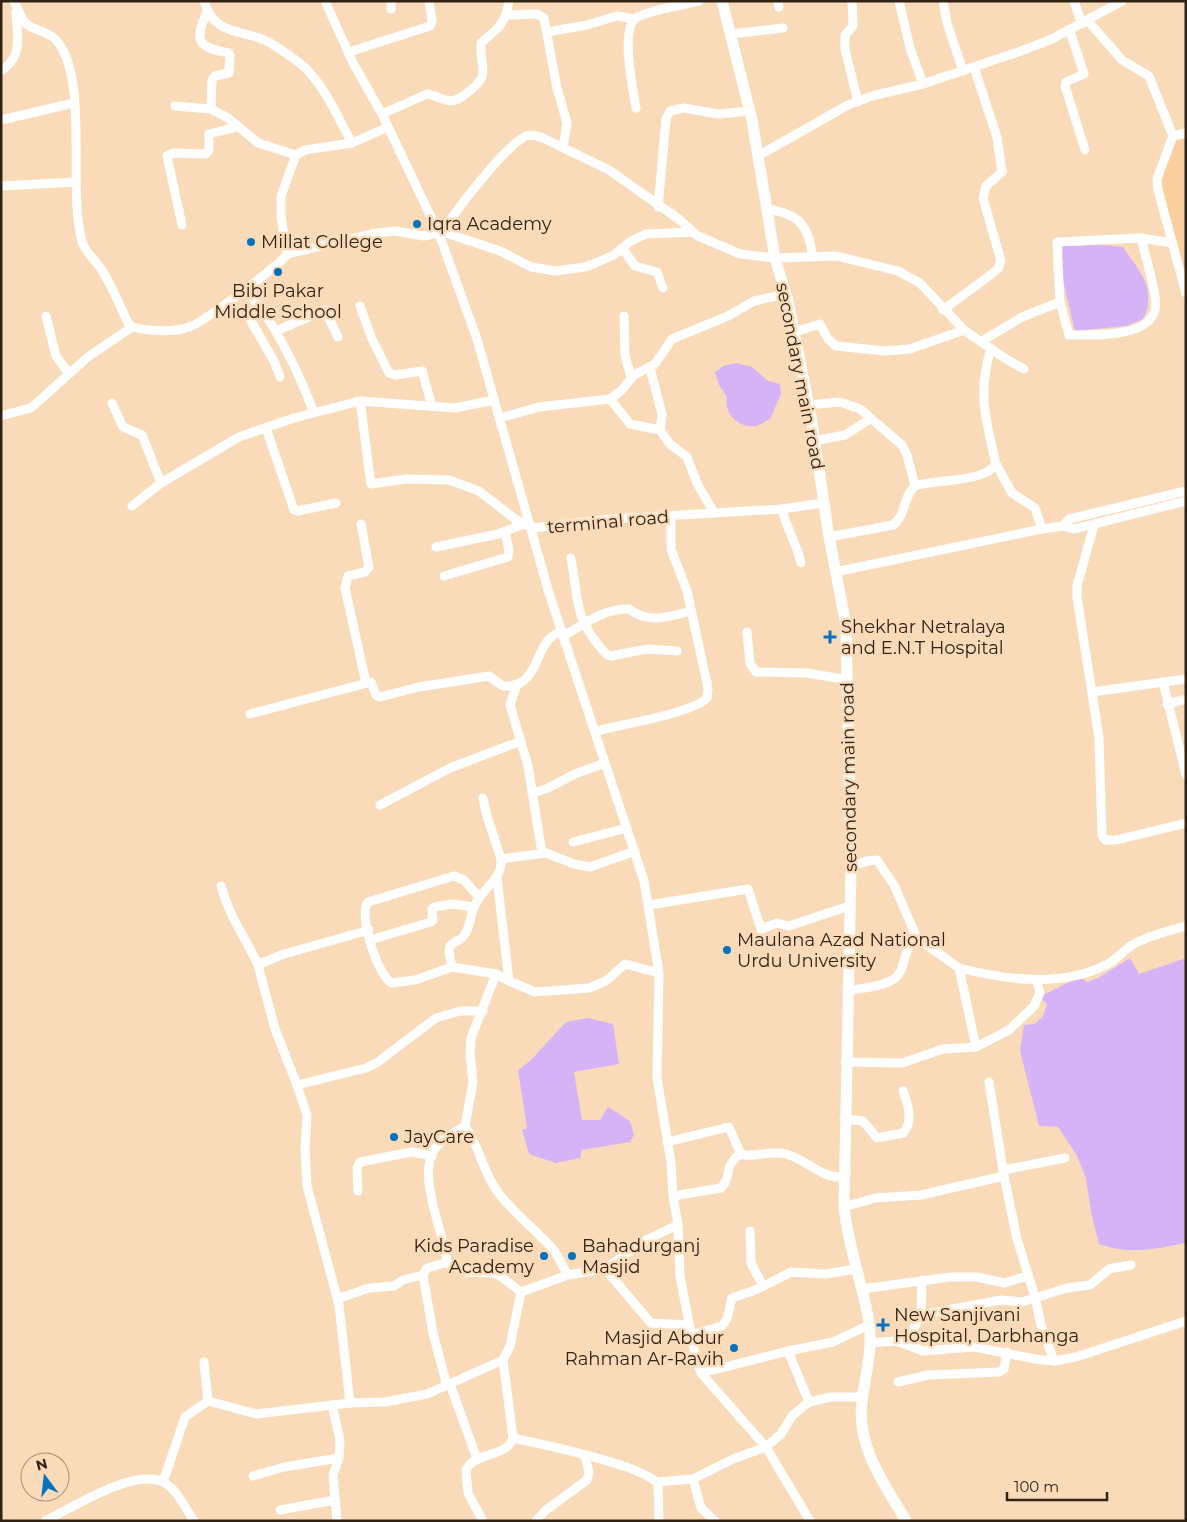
<svg xmlns="http://www.w3.org/2000/svg" width="1187" height="1522" font-family="Montserrat,sans-serif">
	<rect width="100%" height="100%" fill="#fadbb9"/>
	<!-- built -->
	<path fill="#fccfa0" d="M1186,137V279L1160,180L1177,139Z"/>
	<!-- water -->
	<g fill="#d6b2f7">
		<path d="M1101,245L1123,247C1139,271 1158,289 1143,319L1126,326L1075,331L1061,272L1063,246Z"/>
		<path d="M736,363L752,367L768,381L780,384L781,394L770,419C766,421 760,425 756,426C739,429 723,413 727,397L719,385L715,372L723,366Z"/>
		<path d="M1130,958L1139,974L1186,958V1243C1156,1249 1129,1255 1099,1244L1091,1212L1086,1178L1076,1154L1058,1127L1039,1126L1020,1051L1024,1025L1035,1024L1043,1016L1047,1004L1039,997L1080,977L1087,982L1098,978Z"/>
		<path d="M588,1018L613,1024L619,1064L574,1072L582,1120H600L608,1107L630,1121L634,1135L630,1142L582,1150L580,1158L556,1163L529,1154L522,1130L527,1128L518,1070L530,1061L566,1022Z"/>
	</g>
	<g fill="none" stroke-linecap="round" stroke-linejoin="round">
		<!-- minor -->
		<g stroke="#fff" stroke-width="9">
			<path d="M14,1L24,22C33,31 47,30 56,40C90,78 67,190 82,241C85,253 97,261 103,272C113,288 120,306 128,323L132,327C148,331 174,333 189,327C201,324 283,263 287,254L281,217V196L296,155L305,150L352,143L388,127"/>
			<path d="M204,1C216,41 247,26 277,47C288,55 302,63 310,73C328,93 339,120 352,143"/>
			<path d="M325,1L353,63L382,114L439,234L477,339L549,593L644,881L659,973L657,1078L671,1162L673,1196L678,1225L680,1276L696,1360L701,1373L766,1447L810,1521"/>
			<path d="M391,1V9"/>
			<path d="M778,1L779,7"/>
			<path d="M852,1L853,26L845,35V49L858,102"/>
			<path d="M899,1L910,48L923,84"/>
			<path d="M943,1L947,23L963,71"/>
			<path d="M1074,1L1082,24"/>
			<path d="M207,12C193,43 199,47 229,53L230,56L229,73L215,76L212,80L211,109"/>
			<path d="M506,15L537,14L544,18L557,88L567,123L563,148"/>
			<path d="M1088,21L1122,60L1149,76L1173,136"/>
			<path d="M1070,31L1084,74L1066,82L1065,86L1085,150"/>
			<path d="M547,32L587,25L617,16L635,19"/>
			<path d="M731,34L783,28"/>
			<path d="M349,52L430,26L432,21L429,1"/>
			<path d="M1,71C24,55 17,37 16,12"/>
			<path d="M175,106L211,109L228,118L258,143L296,155"/>
			<path d="M636,108C633,90 620,28 636,18C651,9 682,6 699,1"/>
			<path d="M382,114L427,94C435,95 442,100 450,101C457,101 462,97 467,93C493,74 479,68 481,43L499,27L506,15L509,1"/>
			<path d="M1,120L74,103"/>
			<path d="M1186,133L1173,136L1157,179L1158,190L1186,293"/>
			<path d="M758,156L848,105L872,96L923,84L1021,51L1052,39L1122,1"/>
			<path d="M1,186L76,182"/>
			<path d="M658,207L666,119L670,111L684,108L718,114L750,111"/>
			<path d="M767,209C800,214 808,225 813,257"/>
			<path d="M182,225L167,156L173,153L206,154L209,150V134L237,127"/>
			<path d="M443,232C455,211 505,146 526,136C531,134 536,136 541,137L609,170L680,220L698,236L740,254L775,258L836,256L898,271L920,283L964,330L1006,359L1024,369"/>
			<path d="M1141,238L1172,243"/>
			<path d="M622,248L635,266L657,272L663,288"/>
			<path d="M287,254L377,233L395,231L424,236L443,232L500,251L531,267L555,271L585,267L598,262L614,255L631,241L646,234L693,232"/>
			<path d="M248,289C254,304 263,311 272,325C289,353 302,381 314,413"/>
			<path d="M256,306L251,321L274,361L280,377"/>
			<path d="M360,306L372,339L389,373L396,375L422,371L432,406"/>
			<path d="M943,310L993,273L998,269L1001,261L983,198L986,186L1002,172L997,137L974,67"/>
			<path d="M46,316L56,356L69,374"/>
			<path d="M624,316L625,355L631,377"/>
			<path d="M276,331L325,310L338,337"/>
			<path d="M795,332L820,324L828,339L836,346L885,351L910,349L964,330"/>
			<path d="M982,341L1022,317L1060,302L1057,242L1141,238C1144,253 1159,297 1155,310C1148,338 1092,335 1069,335L1060,302"/>
			<path d="M650,368L662,414L660,430"/>
			<path d="M610,399L630,424L660,430L670,444L687,457L697,483L714,513"/>
			<path d="M360,401L371,484L406,479L449,480L479,491L515,519L532,528L612,519L782,509L823,503"/>
			<path d="M112,403L123,427L142,435L161,483"/>
			<path d="M808,405L840,402L860,409L902,445L907,455L915,486"/>
			<path d="M1,416L31,408L88,357L132,327"/>
			<path d="M500,418L539,407L610,399L621,391L634,375L655,364L672,339L728,316L754,301L786,294"/>
			<path d="M266,428L294,510L298,511L336,503"/>
			<path d="M814,441L845,435L870,419"/>
			<path d="M996,464L1012,493L1035,508L1042,529"/>
			<path d="M132,506L161,483L239,437L294,418L360,401L455,408L494,400"/>
			<path d="M782,509C786,528 797,544 801,563"/>
			<path d="M361,524L369,567L365,572L348,576L345,588L366,683"/>
			<path d="M1094,525L1077,586V597L1099,738L1102,835L1105,840H1116L1186,823"/>
			<path d="M1063,526L1069,519L1186,491"/>
			<path d="M829,537L893,525C906,516 903,496 915,486C936,479 984,483 996,464C986,421 977,392 991,349"/>
			<path d="M436,547L498,534L524,524"/>
			<path d="M571,558C579,602 573,618 607,655L611,656L647,649L677,651"/>
			<path d="M835,572L1042,529L1063,526L1074,529L1186,501"/>
			<path d="M444,576L508,557L509,550L505,532"/>
			<path d="M747,632L750,663L756,672L807,673L848,680"/>
			<path d="M563,636C584,625 603,608 629,609C648,624 669,617 691,611"/>
			<path d="M1163,682L1186,775"/>
			<path d="M517,684L510,705L528,766L542,853"/>
			<path d="M1092,692L1186,679"/>
			<path d="M1167,704L1186,699"/>
			<path d="M250,714L371,682L376,695L380,697L419,687L489,676L503,686C536,688 534,656 549,639C552,636 557,633 562,630"/>
			<path d="M596,731C620,725 693,713 707,698L708,688L687,591L671,549V516"/>
			<path d="M532,793L546,789L575,774L605,763"/>
			<path d="M483,798L487,816L501,859"/>
			<path d="M380,805L450,768L521,741"/>
			<path d="M573,842L627,828"/>
			<path d="M851,867L867,861L877,860L894,885L917,938L959,968L976,1047"/>
			<path d="M221,886C230,919 245,936 258,965L281,955L369,930"/>
			<path d="M479,897L464,880L454,876L368,902C358,913 377,976 392,983L415,980L452,967L449,952L450,946C455,941 462,940 465,934C471,925 470,914 475,905C482,888 503,880 501,859L546,853L574,864L590,867L635,851"/>
			<path d="M649,905L748,889L761,929L777,923L789,926L849,906"/>
			<path d="M370,940L431,922L433,920L432,909L434,907L453,904L474,907"/>
			<path d="M258,965L275,1029L297,1085L366,1068L378,1062L436,1018L460,1011H483"/>
			<path d="M452,967L496,974L509,981L497,878"/>
			<path d="M959,968C1007,980 1062,988 1108,964C1117,959 1123,951 1132,945C1148,936 1168,931 1186,926"/>
			<path d="M509,981L535,992L589,988L606,981L625,964L659,973"/>
			<path d="M847,991C861,988 882,987 894,979C907,970 901,950 917,938"/>
			<path d="M845,1062L902,1063L943,1049L976,1047L1009,1030L1034,1006L1040,993L1036,979"/>
			<path d="M989,1082L1004,1176L1017,1239L1035,1297L1041,1325L1054,1361"/>
			<path d="M297,1085L307,1115L305,1149L307,1186L339,1305L350,1403"/>
			<path d="M844,1119L863,1121L877,1138L903,1133C914,1122 908,1104 903,1091"/>
			<path d="M465,1126C480,1147 481,1168 497,1191C513,1213 535,1229 553,1249C559,1257 563,1267 568,1275"/>
			<path d="M667,1142L729,1127L739,1150L743,1155C758,1157 771,1150 786,1154C808,1160 819,1178 843,1177"/>
			<path d="M1003,1170L1065,1158"/>
			<path d="M358,1191L357,1168L360,1162L412,1152L432,1156"/>
			<path d="M673,1196L721,1188C733,1176 722,1167 741,1153"/>
			<path d="M844,1207L875,1198L921,1195L1004,1176"/>
			<path d="M750,1231L751,1263L763,1286"/>
			<path d="M447,1263L468,1272L493,1273L500,1276L521,1292"/>
			<path d="M605,1269L651,1323L689,1325"/>
			<path d="M862,1289L950,1277H977L1004,1283L1028,1276"/>
			<path d="M337,1299L369,1288L394,1286L403,1280L423,1275"/>
			<path d="M921,1315L1001,1300L1022,1302L1067,1288L1090,1285L1109,1269L1131,1265"/>
			<path d="M691,1335L722,1326L727,1319L732,1298L758,1289L791,1272L825,1274L857,1269"/>
			<path d="M870,1343L896,1341L923,1351L974,1347L1035,1359L1054,1361L1076,1357L1186,1321"/>
			<path d="M905,1344L921,1315L922,1280"/>
			<path d="M788,1351L809,1402"/>
			<path d="M701,1373L788,1351L833,1342L869,1325"/>
			<path d="M898,1382L928,1375L999,1372L1004,1369L1007,1352"/>
			<path d="M450,1384L477,1459"/>
			<path d="M447,1386L433,1333L423,1275L427,1268L447,1262C444,1231 415,1174 436,1147C443,1138 455,1132 465,1126L473,1082L470,1054L471,1038L496,974"/>
			<path d="M208,1401L256,1414L350,1403L385,1402L427,1394L503,1360L510,1346L521,1292L568,1275L605,1269L648,1239L678,1225"/>
			<path d="M332,1405L340,1440L339,1458L333,1475L337,1521"/>
			<path d="M513,1438C540,1444 644,1465 658,1484L659,1521"/>
			<path d="M253,1476L284,1467L339,1458"/>
			<path d="M693,1479L701,1508L715,1521"/>
			<path d="M163,1482L185,1417L208,1401L204,1362"/>
			<path d="M656,1482L693,1479L733,1459L766,1447L781,1434L792,1416L809,1402L831,1397H863"/>
			<path d="M280,1510L335,1500"/>
			<path d="M45,1521C72,1508 133,1468 163,1482C177,1489 185,1508 194,1521"/>
			<path d="M483,1521L468,1493L466,1470C475,1451 507,1458 513,1438L503,1360"/>
			<path d="M536,1521L546,1510L587,1480L589,1473L585,1455"/>
		</g>
		<!-- major -->
		<path stroke="#fff" stroke-width="11" d="M722,1L752,120L775,258L788,301L811,416L829,537L846,625L851,867L844,1207C848,1247 863,1284 869,1323C873,1350 865,1375 862,1402C856,1446 885,1485 906,1521"/>
	</g>
	<!-- markers -->
	<g fill="#0671bc" stroke="#fadbb9" stroke-width="2">
		<circle cx="417" cy="224" r="5"/>
		<circle cx="251" cy="242" r="5"/>
		<circle cx="278" cy="272" r="5"/>
		<path d="M827.5 629.5h5v5h5v5h-5v5h-5v-5h-5v-5h5z"/>
		<circle cx="727" cy="950" r="5"/>
		<circle cx="394" cy="1137" r="5"/>
		<circle cx="544" cy="1256" r="5"/>
		<circle cx="572" cy="1256" r="5"/>
		<path d="M880.5 1317.5h5v5h5v5h-5v5h-5v-5h-5v-5h5z"/>
		<circle cx="734" cy="1348" r="5"/>
	</g>
	<g text-anchor="middle" dominant-baseline="central" stroke-width="5" stroke-linejoin="round" paint-order="stroke">
		<!-- poi labels -->
		<g font-size="18" fill="#312313" stroke="#fadbb9" text-anchor="start">
			<text x="427" y="224">Iqra Academy</text>
			<text x="261" y="242">Millat College</text>
			<text x="278" y="291" text-anchor="middle">Bibi Pakar<tspan x="278" dy="21">Middle School</tspan></text>
			<text x="841" y="627">Shekhar Netralaya<tspan x="841" dy="21">and E.N.T Hospital</tspan></text>
			<text x="737" y="940">Maulana Azad National<tspan x="737" dy="21">Urdu University</tspan></text>
			<text x="404" y="1137">JayCare</text>
			<text x="534" y="1246" text-anchor="end">Kids Paradise<tspan x="534" dy="21">Academy</tspan></text>
			<text x="582" y="1246">Bahadurganj<tspan x="582" dy="21">Masjid</tspan></text>
			<text x="894" y="1315">New Sanjivani<tspan x="894" dy="21">Hospital, Darbhanga</tspan></text>
			<text x="724" y="1338" text-anchor="end">Masjid Abdur<tspan x="724" dy="21">Rahman Ar-Ravih</tspan></text>
		</g>
		<!-- street labels -->
		<g font-size="18" fill="#312313" stroke="#fadbb9">
			<text transform="translate(800 376) rotate(79)">secondary main road</text>
			<text transform="translate(608 522) rotate(-5)">terminal road</text>
			<text transform="translate(849 777) rotate(-91)">secondary main road</text>
		</g>
	</g>
	<!-- border -->
	<rect width="1187" height="1522" fill="none" stroke="#312313" stroke-width="5"/>
	<!-- north arrow -->
	<g transform="translate(45 1477) rotate(345)"><circle r="24" fill="#fadbb9" stroke="#aa9177"/>
	<path d="M0-4L9 19L0 12L-9 19Z" fill="#0671bc"/>
	<text y="-8" font-size="14" font-weight="bold" text-anchor="middle" fill="#312313">N</text>
	</g>
	<!-- scale -->
	<path d="M1007 1492v8h100v-8" fill="none" stroke="#312313" stroke-width="2.5"/>
	<text x="1014" y="1492" font-size="15" fill="#312313" stroke="#fadbb9" stroke-width="4" paint-order="stroke">100 m</text>
</svg>
